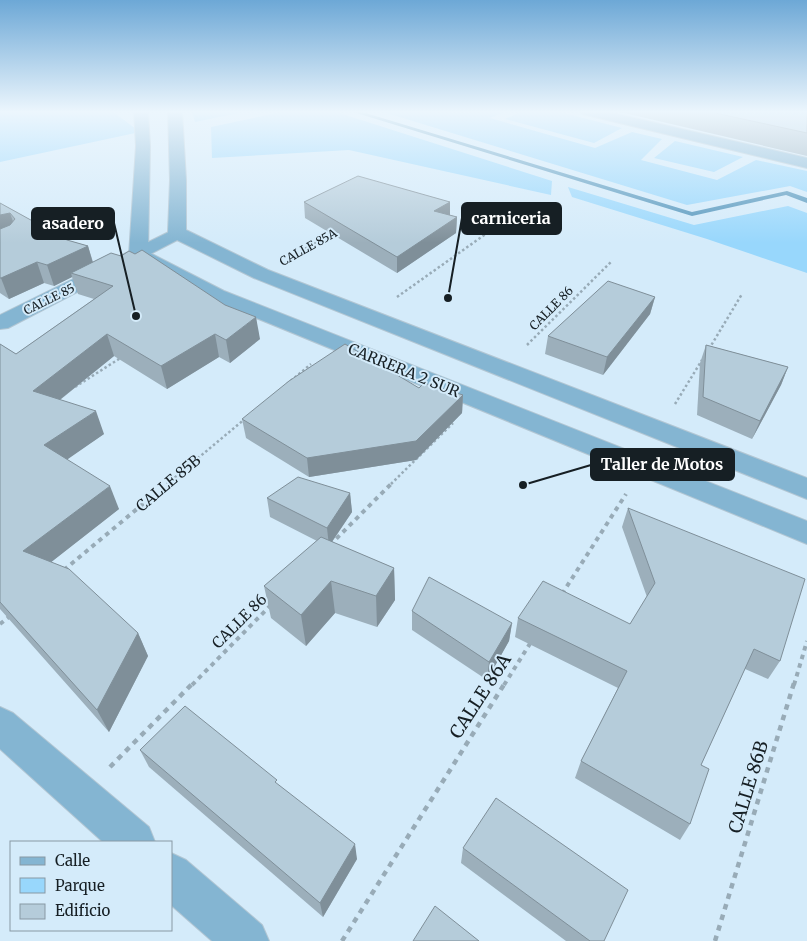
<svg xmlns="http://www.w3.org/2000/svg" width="807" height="941" font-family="Merriweather,serif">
	<rect width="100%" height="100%" fill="#d4ebfa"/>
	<!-- green -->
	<g fill="#98d7fc">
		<path d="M0,111H112L140,132L0,162Z"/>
		<path d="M192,111H248L195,122Z"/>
		<path d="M286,111H333L552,181L551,195L349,150L212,158L211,127Z"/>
		<path d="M380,111L461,113L507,111L490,118L595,148L632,132L662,139L641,160L717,180L756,160L807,171V192L790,186L687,205Z"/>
		<path d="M523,111H556L622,128L594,143L505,119Z"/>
		<path d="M675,141L743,157L714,172L654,158Z"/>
		<path d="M568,187L694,225L788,206L807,213V273L707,239L572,197Z"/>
	</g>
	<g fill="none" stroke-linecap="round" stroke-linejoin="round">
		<!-- stream -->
		<path fill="#5496bc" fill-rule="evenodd" d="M350,111H359L692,212L787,191L807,198V203L786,195L692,216Z"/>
		<defs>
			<g id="minor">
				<path d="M580,111H604L807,158V168L582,114Z"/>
				<path d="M177,228L183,229L186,233L183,237L8,328L0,329V315Z"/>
				<path d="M0,707L13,713L149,827L155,842H103L0,749Z"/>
				<path d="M171,853L186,860L262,925L269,941H212L171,905Z"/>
			</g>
			<g id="tertiary">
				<path d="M134,111H148L150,146L148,252L224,291L807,521V544L210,299L131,259L129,255L136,146Z"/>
				<path d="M168,111H182L186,180V230L268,270L807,478V499L254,278L171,237L168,233L170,180Z"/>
			</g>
		</defs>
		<!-- minor casing -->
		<use href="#minor" stroke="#b2c6d3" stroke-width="2"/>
		<!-- tertiary casing -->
		<use href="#tertiary" stroke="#b2c6d3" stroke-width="2"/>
		<!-- path-far2 -->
		<g stroke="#98abb7" stroke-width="2.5" stroke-dasharray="2.5 2.5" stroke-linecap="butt">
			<path d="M292,256L335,232"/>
			<path d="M397,297L504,221"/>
			<path d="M527,345L612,261"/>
			<path d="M709,349L742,294"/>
			<path d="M287,384L311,364"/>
			<path d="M75,387L122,357"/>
			<path d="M675,404L702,360"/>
			<path d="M167,484L246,418"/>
			<path d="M391,484L453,423"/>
		</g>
		<!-- path-far1 -->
		<g stroke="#98abb7" stroke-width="4" stroke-dasharray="4.5 4.5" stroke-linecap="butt">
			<path d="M330,545L392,483"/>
			<path d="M64,570L168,483"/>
			<path d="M562,594L626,494"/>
			<path d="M0,624L10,616"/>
			<path d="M192,685L271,605"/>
			<path d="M504,685L531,642"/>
			<path d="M794,685L807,641"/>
		</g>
		<!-- path -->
		<g stroke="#98abb7" stroke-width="4.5" stroke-dasharray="5.5 5.5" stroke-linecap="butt">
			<path d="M110,767L193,683"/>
			<path d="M342,941L505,683"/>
			<path d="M715,941L794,683"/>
		</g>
		<!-- minor -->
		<use href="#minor" fill="#84b5d2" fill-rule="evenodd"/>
		<!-- tertiary -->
		<use href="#tertiary" fill="#84b5d2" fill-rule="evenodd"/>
	</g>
	<!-- wall -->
	<g fill="#9cafbb">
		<path d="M617,111H807V156L616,111Z"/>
		<path d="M304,202H450V215L457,217L456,233L397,273L305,218Z"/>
		<path d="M0,203L67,240L88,246L93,262L260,339L230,363L219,357L167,389L114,356L60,400L104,434L67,459L119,509L51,562L138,633L148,656L109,732L0,609V344L16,354L94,299L78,294L72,277L54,286L44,283L9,299L0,293Z"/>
		<path d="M655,297L650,314L603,375L545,354L548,336Z"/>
		<path d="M706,345L788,367L781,385L752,439L697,415L700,363Z"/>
		<path d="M419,388L463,395L462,413L416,460L309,477L246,438L242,419Z"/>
		<path d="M350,493L352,512L332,542L394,568L395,600L377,627L335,613L306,646L271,618L264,586L317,541L270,517L267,498Z"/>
		<path d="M628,508L780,661L768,679L745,669L701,765L690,824L680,840L575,778L581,761L618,688L515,637L518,618L630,624L647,597L622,527Z"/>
		<path d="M412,611L512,623L509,641L487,680L412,630Z"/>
		<path d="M140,750L357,859L323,917L149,767Z"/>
		<path d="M463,848L604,941H566L461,863Z"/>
	</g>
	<!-- shaded-wall -->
	<g fill="#7f8f99">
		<path d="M450,202V217L434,211Z"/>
		<path d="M10,213L17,233L0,235V215Z"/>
		<path d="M457,217L456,233L397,273V257Z"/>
		<path d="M88,246L94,267L71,273L72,277L54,286L47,265Z"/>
		<path d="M37,262L44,283L9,299L1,278Z"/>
		<path d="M655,297L650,314L603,375L607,357Z"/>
		<path d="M256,317L260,339L230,363L226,340Z"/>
		<path d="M107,334L114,356L42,414L33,391Z"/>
		<path d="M215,334L219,357L167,389L161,366Z"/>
		<path d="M788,367L781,385L752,439L760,421Z"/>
		<path d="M463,395L462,413L416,460L309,477L307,458Z"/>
		<path d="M96,411L104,434L55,468L44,445Z"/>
		<path d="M110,486L119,509L36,574L23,551Z"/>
		<path d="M350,493L352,512L329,546L327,528Z"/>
		<path d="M394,568L395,600L377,627L376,596Z"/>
		<path d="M331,581L335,613L306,646L301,615Z"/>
		<path d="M512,623L509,641L487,680L489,662Z"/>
		<path d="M138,633L148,656L109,732L97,710Z"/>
		<path d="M355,844L357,859L323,917L320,903Z"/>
	</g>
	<!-- building -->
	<g fill="#b5ccda" stroke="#7f8f99">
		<path d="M706,111H807V133Z"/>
		<path d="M358,176L450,202L434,211L457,217L397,257L304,202Z"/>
		<path d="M0,203L67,240L88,246L47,265L37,262L1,278H0V229L10,225L15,219L10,213L0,215Z"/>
		<path d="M142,250L225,305L256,317L226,340L215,334L161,366L107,334L33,391L96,411L44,445L110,486L23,551L69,569L138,633L97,710L0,602V344L16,354L113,286L71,273L111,253L121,256L129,251L135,254Z"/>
		<path d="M608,281L655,297L607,357L548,336Z"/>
		<path d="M345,344L419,388L424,383L463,395L416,441L307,458L242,419L289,381Z"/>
		<path d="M706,345L788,367L760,421L703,397Z"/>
		<path d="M298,477L350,493L327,528L267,498Z"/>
		<path d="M628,508L805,579L780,661L754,649L701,765L709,769L690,824L581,761L627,671L518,618L543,581L630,624L655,583Z"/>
		<path d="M321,537L394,568L376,596L331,581L301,615L264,586Z"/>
		<path d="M429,577L512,623L489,662L412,611Z"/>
		<path d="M185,706L277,780L275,782L355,844L320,903L140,750Z"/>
		<path d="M496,798L628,890L604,941H590L463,848Z"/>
		<path d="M435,906L479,941H413Z"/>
	</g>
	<!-- sky -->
	<linearGradient id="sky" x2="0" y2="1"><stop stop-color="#6da8d6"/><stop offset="0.46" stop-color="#ecf6fd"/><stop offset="1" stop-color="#ecf6fd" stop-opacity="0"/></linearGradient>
	<rect width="807" height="243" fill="url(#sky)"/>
	<g text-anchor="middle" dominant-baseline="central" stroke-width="4" stroke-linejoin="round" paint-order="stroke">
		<!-- far-street labels -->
		<g font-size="12" fill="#161f24" stroke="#d4ebfa">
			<text transform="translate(308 247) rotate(-29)">CALLE 85A</text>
			<text transform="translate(49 299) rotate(-26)">CALLE 85</text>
			<text transform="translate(551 308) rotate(-45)">CALLE 86</text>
		</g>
		<!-- street labels -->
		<g font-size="15" fill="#161f24" stroke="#d4ebfa">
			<text transform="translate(404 370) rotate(22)">CARRERA 2 SUR</text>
			<text transform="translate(168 483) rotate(-40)">CALLE 85B</text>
			<text transform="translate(239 621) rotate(-45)">CALLE 86</text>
		</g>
		<!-- near-street labels -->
		<g font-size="18" fill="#161f24" stroke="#d4ebfa">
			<text transform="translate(480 696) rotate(-57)">CALLE 86A</text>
			<text transform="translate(748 787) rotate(-73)">CALLE 86B</text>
		</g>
	</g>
	<!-- callouts -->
	<path fill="none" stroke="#161f24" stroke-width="2" d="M448 298L462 218M136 316L114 223M523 485L591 465"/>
	<g fill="#161f24" stroke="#d4ebfa" stroke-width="2">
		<circle cx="448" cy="298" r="5"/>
		<circle cx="136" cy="316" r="5"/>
		<circle cx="523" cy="485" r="5"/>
	</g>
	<g fill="#161f24" stroke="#161f24" stroke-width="2">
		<rect x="462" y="203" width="99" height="31" rx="5"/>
		<rect x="32" y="208" width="82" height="31" rx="5"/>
		<rect x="591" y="449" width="143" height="31" rx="5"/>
	</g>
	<g font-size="16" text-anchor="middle" font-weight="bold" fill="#fff">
		<text x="511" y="224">carniceria</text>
		<text x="73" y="229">asadero</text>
		<text x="662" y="470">Taller de Motos</text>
	</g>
	<!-- legend -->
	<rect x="10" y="841" width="162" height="90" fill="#d4ebfa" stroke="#8899a4"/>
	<rect x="20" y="857" width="25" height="8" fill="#84b5d2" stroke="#8899a4"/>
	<text x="55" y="866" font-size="15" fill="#161f24">Calle</text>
	<rect x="20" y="878" width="25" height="15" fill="#98d7fc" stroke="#8899a4"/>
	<text x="55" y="891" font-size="15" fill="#161f24">Parque</text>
	<rect x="20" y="904" width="25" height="15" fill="#b5ccda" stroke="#8899a4"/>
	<text x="55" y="916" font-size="15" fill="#161f24">Edificio</text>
</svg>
